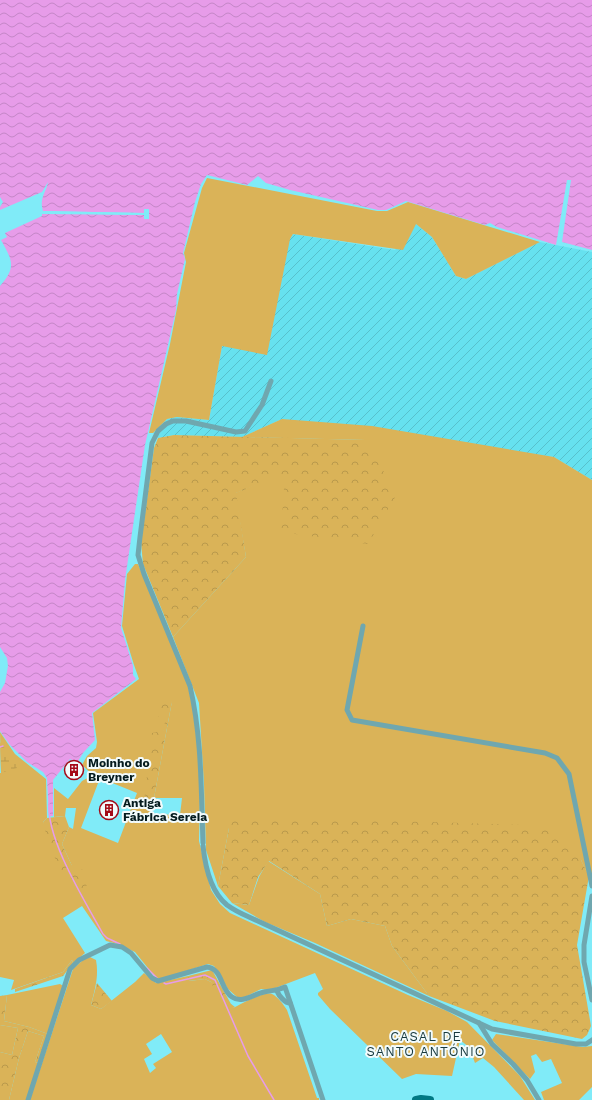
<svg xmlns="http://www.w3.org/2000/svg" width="592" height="1100" font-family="'Work Sans',sans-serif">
	<defs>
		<pattern id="industrial-furrows" width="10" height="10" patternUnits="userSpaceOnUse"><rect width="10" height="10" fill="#66e1ef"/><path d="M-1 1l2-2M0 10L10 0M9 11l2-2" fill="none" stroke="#57c0cc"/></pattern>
		<pattern id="forest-crowns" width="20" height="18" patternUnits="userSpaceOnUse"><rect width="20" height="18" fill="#dab358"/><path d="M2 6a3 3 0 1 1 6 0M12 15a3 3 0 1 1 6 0" fill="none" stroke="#b9994c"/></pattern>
		<pattern id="wetland-marsh" width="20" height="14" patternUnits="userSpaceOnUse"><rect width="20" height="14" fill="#dab358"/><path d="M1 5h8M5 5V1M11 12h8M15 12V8" fill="none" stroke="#b9994c"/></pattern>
		<pattern id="water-waves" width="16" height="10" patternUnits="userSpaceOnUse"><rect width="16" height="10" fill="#e79ce9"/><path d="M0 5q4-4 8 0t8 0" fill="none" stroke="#c486c7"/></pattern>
	</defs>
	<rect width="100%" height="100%" fill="#80ebf8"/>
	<!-- industrial -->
	<path fill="url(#industrial-furrows)" d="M416,224L432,237L456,276L466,279L540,242L592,252V480L554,457L282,419L242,437L174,435L158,438L153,433L167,419L177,417L209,420L222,346L293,234L395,250Z"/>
	<!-- green -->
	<g fill="#dab358" fill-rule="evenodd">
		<path d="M207,178L377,211H387L408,202L540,242L466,279L456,276L432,237L416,224L403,250L293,234L290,239L267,355L222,346L209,420L177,417L167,419L153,433H149L170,344L186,262L184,253L202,188Z"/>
		<path d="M282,419L372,426L554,457L592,480V883L581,860L229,828L218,886L206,850L204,784L199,703L173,637L246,557L235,493L365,440L242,437Z"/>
		<path d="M135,564H138L188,686L194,715L198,752L200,798L199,841L211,890L220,904L230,913L408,995L447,1011L467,1022L520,1076L535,1100H524L494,1067L483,1058L475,1063L469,1047L460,1040L452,1076L416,1074L402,1079L330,1009L318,995V993L323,989L315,973L270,990L261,989L245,997H237L228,989L214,966L208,964L164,978H156L135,952L118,944L106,941L82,906L63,918L85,953L73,963L72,960L63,972L11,990L14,980L0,977V773H1L0,732L15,754L46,779L47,818L43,822L72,866L62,844L69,827L73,829L76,808H66L65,816L54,817V788L68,799L82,781L93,775L82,765L87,756L96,748L97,742L93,713L139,679L134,665L122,626L127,574ZM172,701L154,798H182L180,815L150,814L152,805L144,801ZM100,778L137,793L118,843L81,828Z"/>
		<path d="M268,861L320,894L327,926L351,919L385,926L392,946L429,996L315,943L265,922L232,903L249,905L259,877Z"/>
		<path d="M90,957L96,960C99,976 95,989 91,1005L101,1009L135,982L144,973L156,983L188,976L189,981L205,979L211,982L233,1008C242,1004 263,991 272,994C278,997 283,1004 287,1010L317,1098H319V1100H30L73,969L83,960ZM161,1034L172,1052L153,1064L156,1068L150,1073L144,1059L152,1054L146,1044Z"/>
		<path d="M60,984L63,986L48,1034L29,1027L4,1021L7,995Z"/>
		<path d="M0,1025L18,1028L12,1055L0,1052Z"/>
		<path d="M28,1031L44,1036L35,1062L39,1063L27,1100H9L19,1058Z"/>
		<path d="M496,1034L583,1047L592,1046V1087L579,1100H544L541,1092L562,1083L551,1059L542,1062L536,1054L531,1056L535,1072L530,1079L492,1040Z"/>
	</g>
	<!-- forest -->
	<g fill="url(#forest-crowns)">
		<path d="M174,435L365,440L397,494L368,544L281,532L285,474L236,493L246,557L173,637L143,564L141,543L154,448L158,438Z"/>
		<path d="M172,701L154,798L152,805L144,801L152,733L163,731L165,722L158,719L161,703Z"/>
		<path d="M65,816L69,827L62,844L72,866L83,870L87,888L73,891L50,849L43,822L47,818Z"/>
		<path d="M234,816L555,826L581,860L589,876L577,945L591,1026L587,1035L582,1039L495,1021L429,996L392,946L385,926L351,919L327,926L320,894L269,861L258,877L249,905L232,903L218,886L229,828Z"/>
		<path d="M72,960L73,963L63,976L15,992V989L63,972Z"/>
		<path d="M212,970L231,1004L235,1007L233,1008L222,1006L211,982L205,979L188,981V976Z"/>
		<path d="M97,983L112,1001L101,1009L91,1005Z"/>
		<path d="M7,995L4,1021L29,1027L48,1034L39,1063L35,1062L44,1036L28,1031L19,1058L9,1100H0V1052L12,1055L18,1028L0,1025V996Z"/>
	</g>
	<!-- wetland -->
	<path fill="url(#wetland-marsh)" d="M0,742L17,764V768L1,773Z"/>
	<!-- water -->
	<path fill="url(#water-waves)" d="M0,0H592V250L562,242L571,180H567L556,245L497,227L490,223L485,225L406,201L386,210H378L290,190L266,183L258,176L247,185L207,175L201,184L195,202L183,253L185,259L177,294L176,310L145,445L125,580L121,628L133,666V675L136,679L92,713L95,740L83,753L77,763L70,759L53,780V816H49L47,778L43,772L27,762L10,745L0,731V692L5,683L8,666L7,658L0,647V286C17,267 12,260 1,240L7,237L5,233L42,216V214L144,215V219H149V209H144V213L43,211C39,198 46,193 48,182L42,192L0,210V207L3,202L0,197Z"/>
	<!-- pier -->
	<path fill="#80ebf8" d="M144,209H149V219H144V215L40,213L41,211L144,213Z"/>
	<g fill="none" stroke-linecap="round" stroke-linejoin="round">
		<!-- stream -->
		<g stroke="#e79ce9" stroke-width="1.5">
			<path d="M0,747L3,746"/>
			<path d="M49,803C46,839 85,901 103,934L107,938L120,944"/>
			<path d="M147,968L157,978"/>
			<path d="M164,983L166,984L205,975L215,980L248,1056L274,1100"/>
		</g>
		<!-- street -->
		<g stroke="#6fa7af" stroke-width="5">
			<path d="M363,626L347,710L352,720L545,753L557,758L569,774L592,886"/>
			<path d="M203,843C201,790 202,738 190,686L144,574L138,555L140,537L152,443L158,431L166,424L173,421H186L236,432L245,431L262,405L271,381"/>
			<path d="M203,846C205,865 211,892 227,905C234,910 242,914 249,917L492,1029L576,1044H586L592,1040"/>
			<path d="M592,896L584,945V962L592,1000"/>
			<path d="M277,991C279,996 285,1003 290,1003"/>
			<path d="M479,1023L492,1044L513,1064L527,1080L539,1100"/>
			<path d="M28,1100L70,969L79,960L110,945L122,947L131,953L152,978L158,981L207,967C223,969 220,989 232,997C242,1004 254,994 264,992C272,990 277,991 285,987L323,1100"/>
		</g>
		<!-- primary -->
		<path stroke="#007984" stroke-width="8" d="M416,1100L421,1099L430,1100"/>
	</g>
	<!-- icons -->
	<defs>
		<symbol id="building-ring" viewBox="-11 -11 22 22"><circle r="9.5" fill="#f2fbfc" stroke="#a40a18" stroke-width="1.5"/><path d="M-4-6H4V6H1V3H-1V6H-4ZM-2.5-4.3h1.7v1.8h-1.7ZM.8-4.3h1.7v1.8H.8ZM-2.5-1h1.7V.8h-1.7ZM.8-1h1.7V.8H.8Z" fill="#a40a18"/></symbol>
	</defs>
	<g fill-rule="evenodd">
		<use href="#building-ring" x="63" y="759" width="22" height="22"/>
		<use href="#building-ring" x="98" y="799" width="22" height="22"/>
	</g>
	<g text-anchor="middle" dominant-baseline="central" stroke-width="4" stroke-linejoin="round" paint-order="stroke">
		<!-- poi labels -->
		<g font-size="12" font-weight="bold" fill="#041b1e" stroke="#f2fbfc" text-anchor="start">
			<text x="88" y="763">Moinho do<tspan x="88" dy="14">Breyner</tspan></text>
			<text x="123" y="803">Antiga<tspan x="123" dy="14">Fábrica Sereia</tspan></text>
		</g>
		<!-- neighbourhood labels -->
		<g font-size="13" letter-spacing="1" fill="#17393e" stroke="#f2fbfc">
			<text x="426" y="1036">CASAL DE<tspan x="426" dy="15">SANTO ANTÓNIO</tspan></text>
		</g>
	</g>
</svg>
